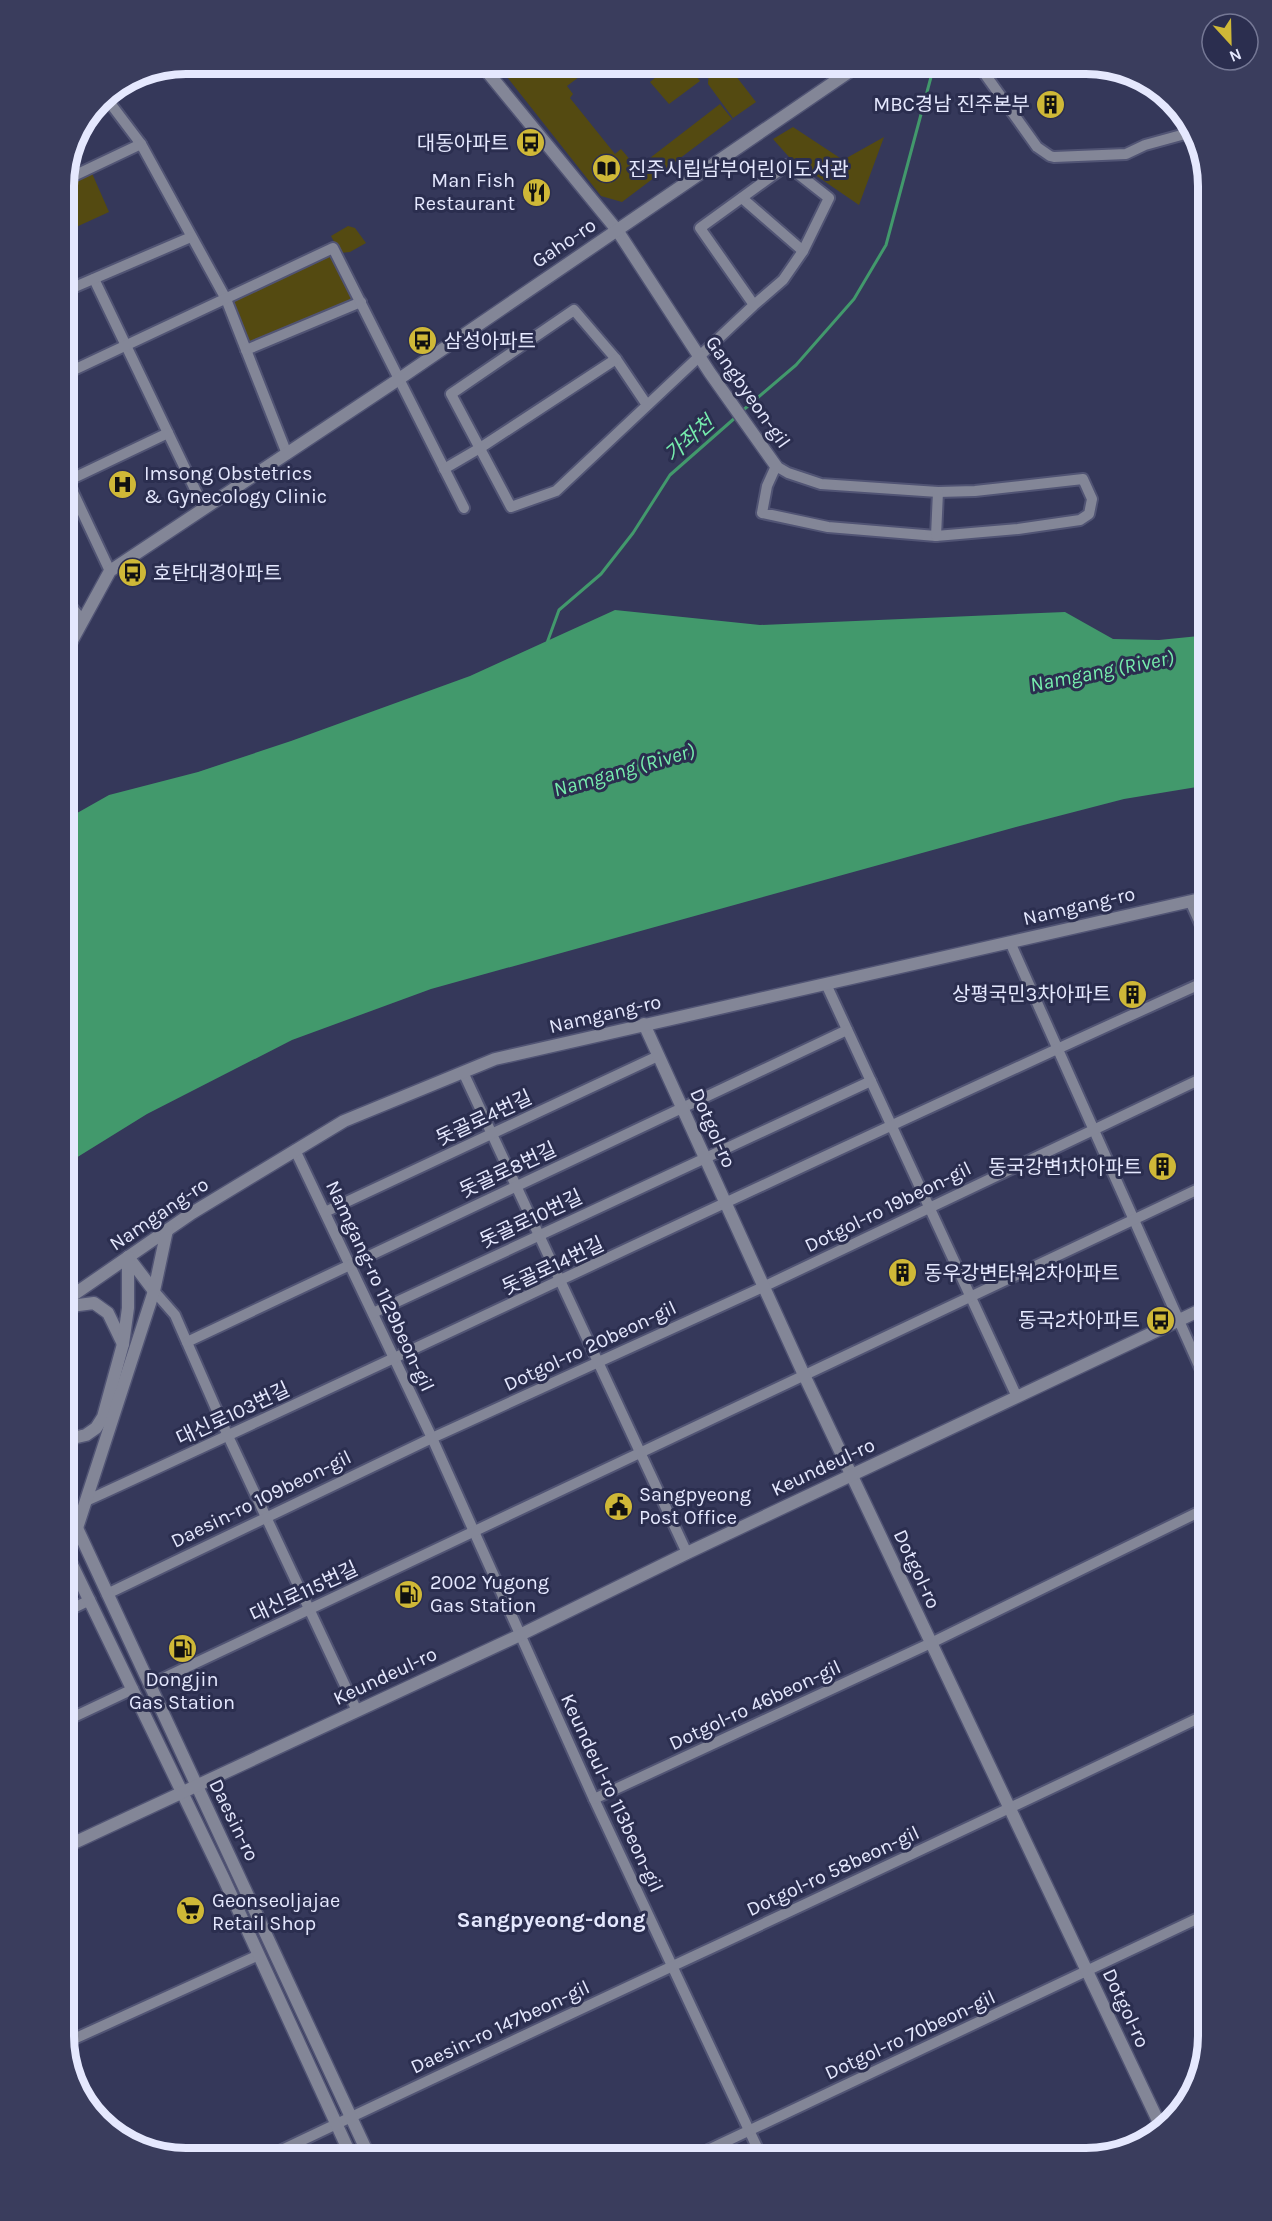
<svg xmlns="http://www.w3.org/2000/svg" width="1272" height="2221" font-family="Karla,'Noto Sans KR',sans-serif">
	<rect width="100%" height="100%" fill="#35385a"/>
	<!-- green -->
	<g fill="#544a11">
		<path d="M496,63H580L587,71L567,86L573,94L570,98L615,154L621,149L637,168L720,104L732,119L622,202L601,196Z"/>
		<path d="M673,63H686L700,81L669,104L650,82Z"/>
		<path d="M709,67H729L756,102L733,118L708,84Z"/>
		<path d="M793,127L843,160L884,137L859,205L789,157L773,139Z"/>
		<path d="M91,171L109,212L63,233V183Z"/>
		<path d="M348,226L355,228L366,243L350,252L340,253L331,236Z"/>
		<path d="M332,250L357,301L248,348L229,299Z"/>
	</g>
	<!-- water -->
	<path fill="#42996c" d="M615,610L760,625L1065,612L1113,639L1159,640L1209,635V785L1124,799L1016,827L431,989L292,1040L147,1114L63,1166V821L109,795L198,772L291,741L470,676Z"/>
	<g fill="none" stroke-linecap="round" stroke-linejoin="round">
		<!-- stream -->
		<g stroke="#42996c" stroke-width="3">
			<path d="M741,412L796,365L854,299L886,245L931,77"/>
			<path d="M547,643L559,610L601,574L633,533L670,475L736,417"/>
		</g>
		<defs>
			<g id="minor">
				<path d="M977,63L1037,147L1050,156L1054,157L1126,154L1145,145L1196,131"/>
				<path d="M99,99H107L141,144L226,299L287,454"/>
				<path d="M63,181L141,144"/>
				<path d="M742,198L803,251"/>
				<path d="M94,279L204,508"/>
				<path d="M63,292L191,237"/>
				<path d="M246,350L361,302"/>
				<path d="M63,375L333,248L464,508"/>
				<path d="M647,405L616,359L574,310L451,394L511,507L556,491L754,305L783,280L803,251L829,198L787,165L700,228L754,305"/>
				<path d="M776,466L788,473L821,484L938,492L975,491L1083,479L1092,499L1089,514L1080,520L1018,529L936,536L828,527L762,513L767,486Z"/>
				<path d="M444,469L480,448L616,359"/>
				<path d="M63,471L110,571"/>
				<path d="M63,483L168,433"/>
				<path d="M936,536L938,492"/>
				<path d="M63,596L82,620"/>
				<path d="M1190,901L1209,943"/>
				<path d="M1010,942L1209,1388"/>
				<path d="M826,984L1017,1397"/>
				<path d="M463,1072L687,1553"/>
				<path d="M295,1150L432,1438L594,1799L762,2158"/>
				<path d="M325,1212L658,1056"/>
				<path d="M154,1291L175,1315L228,1436L357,1711"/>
				<path d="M373,1313L871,1081"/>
				<path d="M187,1342L847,1030"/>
				<path d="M86,1501C461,1329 833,1149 1209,980"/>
				<path d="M107,1594L432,1438L763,1287L1209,1075"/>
				<path d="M63,1613L90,1600"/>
				<path d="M149,1685L1209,1184"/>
				<path d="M63,1722L133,1689"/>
				<path d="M594,1799L931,1643L1209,1507"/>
				<path d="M65,2043L259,1955"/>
				<path d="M265,2158C579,2008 896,1864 1209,1713"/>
				<path d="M691,2158L1209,1913"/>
			</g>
			<g id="tertiary">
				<path d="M480,63L617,230L710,373L776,466"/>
				<path d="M63,657L110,571L399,379L862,63"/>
				<path d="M644,1024L804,1375L1161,2127"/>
				<path d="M128,1257L154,1291"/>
				<path d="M63,1302L192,1213L344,1121L495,1059L1209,897"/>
				<path d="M63,1307L94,1303L108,1313L123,1344"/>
				<path d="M63,1436L73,1438L86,1435L96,1428L103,1417L123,1344L128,1308V1257"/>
				<path d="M63,1498L370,2158"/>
				<path d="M77,1528L154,1291L167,1230"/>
				<path d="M63,1546L223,1877L352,2158"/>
				<path d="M63,1848L520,1635L687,1553L1209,1306"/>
			</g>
		</defs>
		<!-- minor casing -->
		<use href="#minor" stroke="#515474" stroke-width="14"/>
		<!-- tertiary casing -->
		<use href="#tertiary" stroke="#515474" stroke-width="15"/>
		<!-- minor -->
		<use href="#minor" stroke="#838697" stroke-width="10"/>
		<!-- tertiary -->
		<use href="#tertiary" stroke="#838697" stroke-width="12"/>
	</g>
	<!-- icons -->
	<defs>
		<symbol id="building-disc" viewBox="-11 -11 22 22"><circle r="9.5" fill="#cfb837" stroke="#2b2e4f"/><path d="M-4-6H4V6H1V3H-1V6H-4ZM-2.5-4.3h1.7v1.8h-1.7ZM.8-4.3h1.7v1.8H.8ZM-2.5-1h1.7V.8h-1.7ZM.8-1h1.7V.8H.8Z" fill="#111"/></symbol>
		<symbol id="bus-disc" viewBox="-11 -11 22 22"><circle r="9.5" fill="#cfb837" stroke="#2b2e4f"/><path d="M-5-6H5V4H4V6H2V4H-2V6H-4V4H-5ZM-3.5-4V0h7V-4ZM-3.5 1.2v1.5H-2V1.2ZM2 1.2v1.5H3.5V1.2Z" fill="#111"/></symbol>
		<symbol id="library-disc" viewBox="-11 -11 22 22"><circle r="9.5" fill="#cfb837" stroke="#2b2e4f"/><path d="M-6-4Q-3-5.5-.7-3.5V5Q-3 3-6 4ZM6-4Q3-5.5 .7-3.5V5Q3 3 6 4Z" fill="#111"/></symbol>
		<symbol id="restaurant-disc" viewBox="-11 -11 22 22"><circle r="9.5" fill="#cfb837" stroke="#2b2e4f"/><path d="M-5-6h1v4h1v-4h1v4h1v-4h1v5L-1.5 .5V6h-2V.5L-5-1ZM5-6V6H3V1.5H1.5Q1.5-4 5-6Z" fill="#111"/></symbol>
		<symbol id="hospital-disc" viewBox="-11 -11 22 22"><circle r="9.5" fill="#cfb837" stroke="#2b2e4f"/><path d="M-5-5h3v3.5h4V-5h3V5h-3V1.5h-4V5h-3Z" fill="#111"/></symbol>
		<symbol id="civic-disc" viewBox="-11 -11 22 22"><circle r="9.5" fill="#cfb837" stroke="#2b2e4f"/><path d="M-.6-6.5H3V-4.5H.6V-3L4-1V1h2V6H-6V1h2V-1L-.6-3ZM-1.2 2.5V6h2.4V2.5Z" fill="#111"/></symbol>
		<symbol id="fuel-disc" viewBox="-11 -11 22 22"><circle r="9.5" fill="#cfb837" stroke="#2b2e4f"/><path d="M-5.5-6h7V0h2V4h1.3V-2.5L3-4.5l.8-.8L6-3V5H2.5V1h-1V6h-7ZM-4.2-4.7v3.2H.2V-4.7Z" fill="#111"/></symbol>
		<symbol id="supermarket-disc" viewBox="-11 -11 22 22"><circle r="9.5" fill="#cfb837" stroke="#2b2e4f"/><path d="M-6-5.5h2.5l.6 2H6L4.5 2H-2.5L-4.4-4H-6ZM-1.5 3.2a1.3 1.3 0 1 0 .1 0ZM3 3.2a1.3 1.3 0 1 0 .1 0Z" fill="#111"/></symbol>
	</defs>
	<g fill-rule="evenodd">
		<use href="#building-disc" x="1034" y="88" width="33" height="33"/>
		<use href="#bus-disc" x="514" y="126" width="33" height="33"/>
		<use href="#library-disc" x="590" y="152" width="33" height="33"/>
		<use href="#restaurant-disc" x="520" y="176" width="33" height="33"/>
		<use href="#bus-disc" x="406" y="324" width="33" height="33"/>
		<use href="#hospital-disc" x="106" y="468" width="33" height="33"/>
		<use href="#bus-disc" x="116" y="556" width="33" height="33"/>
		<use href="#building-disc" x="1116" y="978" width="33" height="33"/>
		<use href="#building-disc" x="1146" y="1150" width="33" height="33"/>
		<use href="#building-disc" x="886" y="1256" width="33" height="33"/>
		<use href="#bus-disc" x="1144" y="1304" width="33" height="33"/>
		<use href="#civic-disc" x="602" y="1490" width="33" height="33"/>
		<use href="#fuel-disc" x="392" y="1578" width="33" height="33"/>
		<use href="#fuel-disc" x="166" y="1632" width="33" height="33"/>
		<use href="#supermarket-disc" x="174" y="1894" width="33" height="33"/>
	</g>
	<g text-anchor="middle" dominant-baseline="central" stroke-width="6" stroke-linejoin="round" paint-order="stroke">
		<!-- poi labels -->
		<g font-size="20" fill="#e5e8fe" stroke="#2b2e4f" text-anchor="start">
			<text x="1030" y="104" text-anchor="end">MBC경남 진주본부</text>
			<text x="509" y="143" text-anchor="end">대동아파트</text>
			<text x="628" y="169">진주시립남부어린이도서관</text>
			<text x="515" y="180" text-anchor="end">Man Fish<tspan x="515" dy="23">Restaurant</tspan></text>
			<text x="444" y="341">삼성아파트</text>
			<text x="144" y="473">Imsong Obstetrics<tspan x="144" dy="23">&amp; Gynecology Clinic</tspan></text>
			<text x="153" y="573">호탄대경아파트</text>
			<text x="1111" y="994" text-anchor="end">상평국민3차아파트</text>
			<text x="1142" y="1167" text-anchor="end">동국강변1차아파트</text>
			<text x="924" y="1273">동우강변타워2차아파트</text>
			<text x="1140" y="1320" text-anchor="end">동국2차아파트</text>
			<text x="639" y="1494">Sangpyeong<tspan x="639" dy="23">Post Office</tspan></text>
			<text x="430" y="1582">2002 Yugong<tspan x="430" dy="23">Gas Station</tspan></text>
			<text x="182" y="1679" text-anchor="middle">Dongjin<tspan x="182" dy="23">Gas Station</tspan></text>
			<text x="212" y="1900">Geonseoljajae<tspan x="212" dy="23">Retail Shop</tspan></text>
		</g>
		<!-- street labels -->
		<g font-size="20" fill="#e5e8fe" stroke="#2b2e4f">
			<text transform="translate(564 243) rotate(-34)">Gaho-ro</text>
			<text transform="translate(748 392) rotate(55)">Gangbyeon-gil</text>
			<text transform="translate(1079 906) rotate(-13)">Namgang-ro</text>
			<text transform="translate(605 1014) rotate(-13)">Namgang-ro</text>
			<text transform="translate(484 1118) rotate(-25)">돗골로4번길</text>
			<text transform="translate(713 1128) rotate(66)">Dotgol-ro</text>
			<text transform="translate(508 1170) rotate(-25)">돗골로8번길</text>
			<text transform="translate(888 1207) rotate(-26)">Dotgol-ro 19beon-gil</text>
			<text transform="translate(159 1214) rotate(-34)">Namgang-ro</text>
			<text transform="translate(531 1219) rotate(-25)">돗골로10번길</text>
			<text transform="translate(553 1266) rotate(-25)">돗골로14번길</text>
			<text transform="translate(380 1286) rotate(65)">Namgang-ro 1129beon-gil</text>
			<text transform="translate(590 1346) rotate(-25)">Dotgol-ro 20beon-gil</text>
			<text transform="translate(233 1414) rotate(-25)">대신로103번길</text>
			<text transform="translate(823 1467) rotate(-25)">Keundeul-ro</text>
			<text transform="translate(261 1499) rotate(-26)">Daesin-ro 109beon-gil</text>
			<text transform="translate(917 1569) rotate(65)">Dotgol-ro</text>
			<text transform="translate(304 1592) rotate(-25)">대신로115번길</text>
			<text transform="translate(385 1676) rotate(-25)">Keundeul-ro</text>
			<text transform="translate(755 1705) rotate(-25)">Dotgol-ro 46beon-gil</text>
			<text transform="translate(612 1793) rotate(65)">Keundeul-ro 113beon-gil</text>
			<text transform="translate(234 1820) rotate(64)">Daesin-ro</text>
			<text transform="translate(833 1871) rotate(-25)">Dotgol-ro 58beon-gil</text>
			<text transform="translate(1126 2008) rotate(65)">Dotgol-ro</text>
			<text transform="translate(500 2027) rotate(-25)">Daesin-ro 147beon-gil</text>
			<text transform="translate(910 2035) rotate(-25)">Dotgol-ro 70beon-gil</text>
		</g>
		<!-- water labels -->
		<g font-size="21" font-style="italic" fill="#76ecad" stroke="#2b2e4f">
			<text transform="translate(689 439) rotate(-41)">가좌천</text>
			<text transform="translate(1102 671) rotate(-11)">Namgang (River)</text>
			<text transform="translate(624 770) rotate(-16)">Namgang (River)</text>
		</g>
		<!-- quarter labels -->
		<g font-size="22" font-weight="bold" fill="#e5e8fe" stroke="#2b2e4f">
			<text x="551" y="1920">Sangpyeong-dong</text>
		</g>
	</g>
	<!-- crop -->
	<path d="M0 0H1272V2221H0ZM186 74H1086A112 112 0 0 1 1198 186V2036A112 112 0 0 1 1086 2148H186A112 112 0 0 1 74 2036V186A112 112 0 0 1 186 74Z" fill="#3a3d5d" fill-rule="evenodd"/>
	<path fill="none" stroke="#e5e8fe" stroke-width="8" d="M186 74H1086A112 112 0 0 1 1198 186V2036A112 112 0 0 1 1086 2148H186A112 112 0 0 1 74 2036V186A112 112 0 0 1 186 74Z"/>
	<!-- north arrow -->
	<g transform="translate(1230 42) rotate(158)"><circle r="28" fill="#2b2e4f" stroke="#757895" stroke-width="1.5"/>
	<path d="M0-4.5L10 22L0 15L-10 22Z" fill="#cfb837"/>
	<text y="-9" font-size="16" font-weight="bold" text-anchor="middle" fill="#e5e8fe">N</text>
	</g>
</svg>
